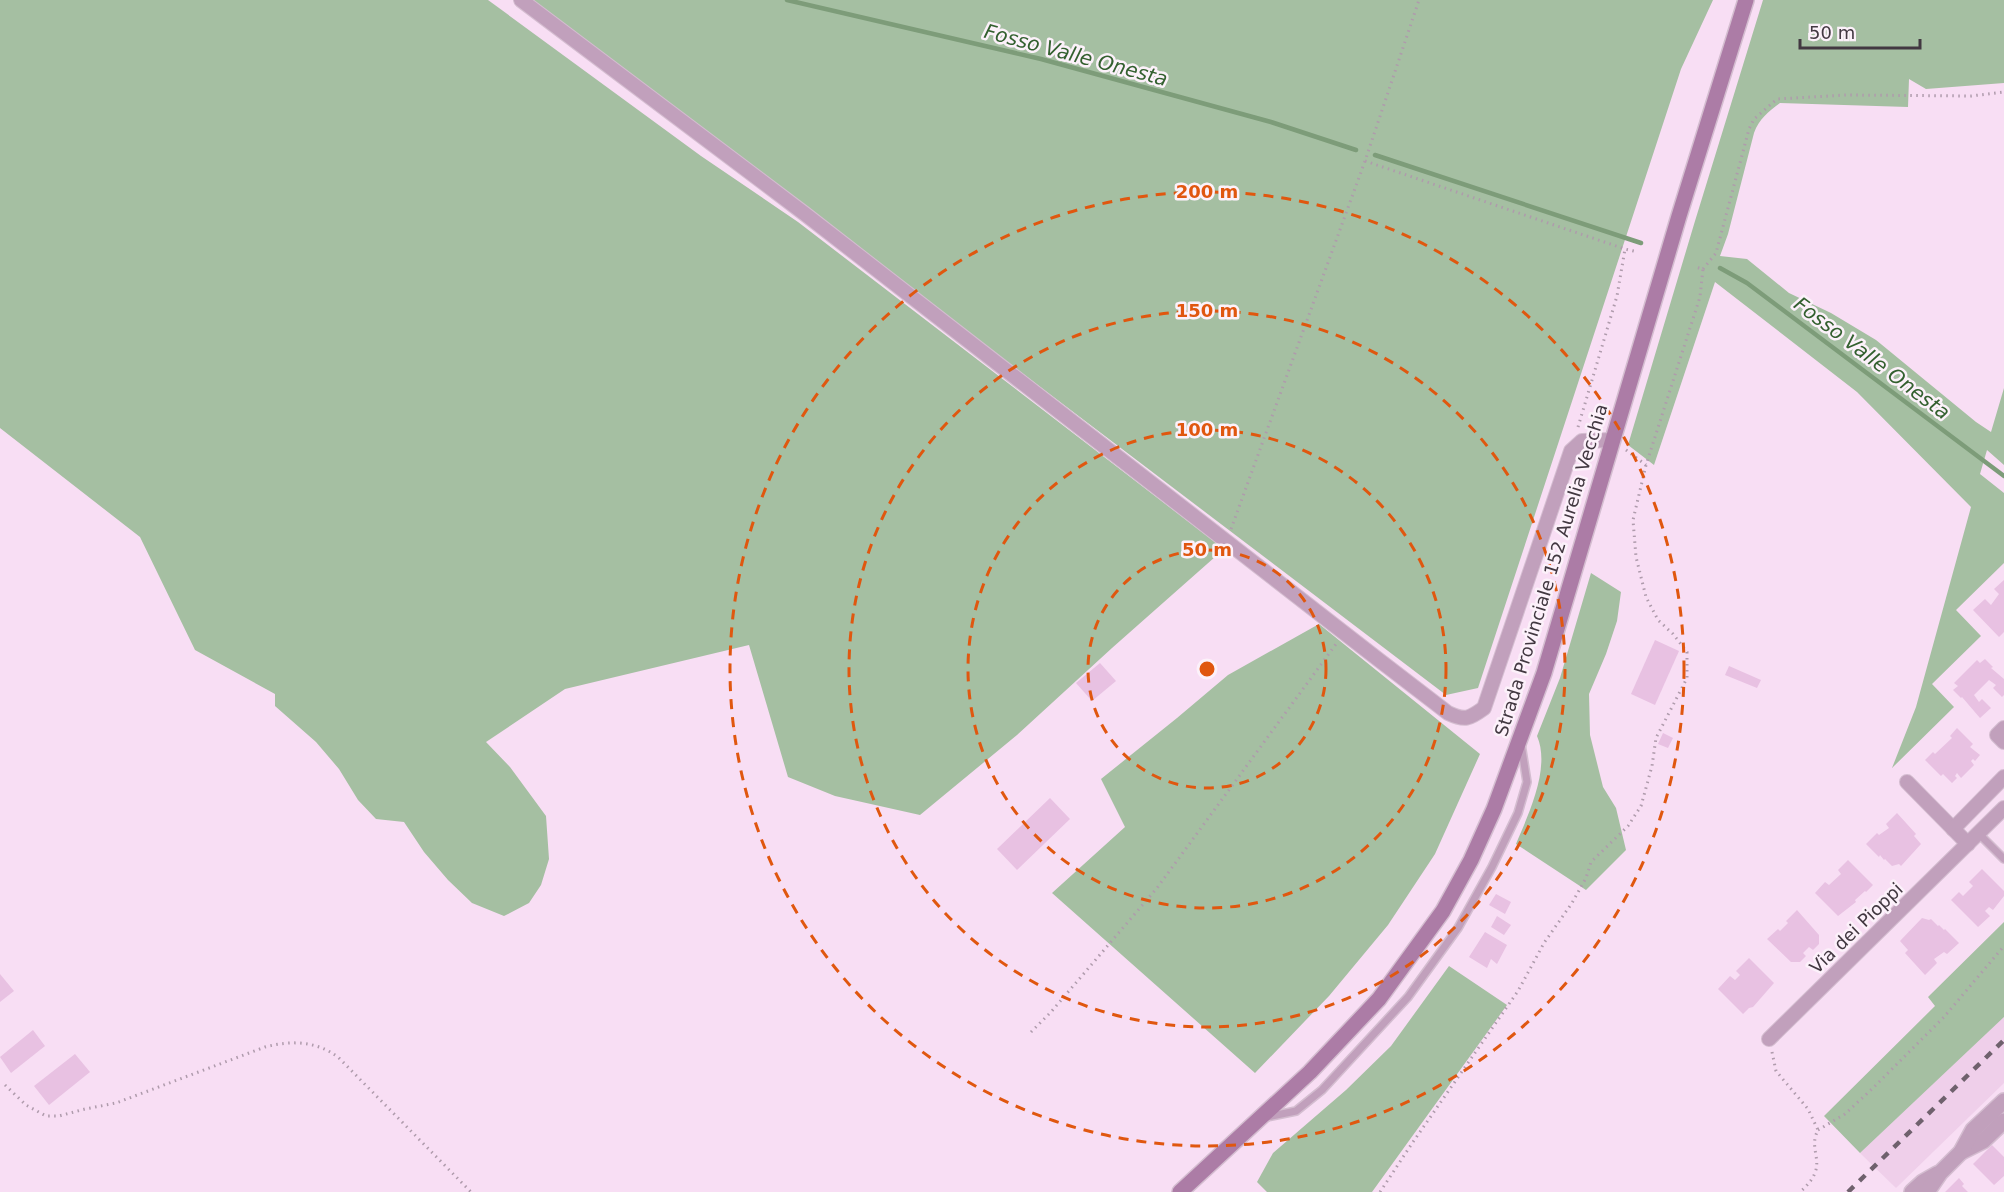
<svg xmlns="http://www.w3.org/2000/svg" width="2004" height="1192" font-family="'DejaVu Sans',sans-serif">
	<rect width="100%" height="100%" fill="#f8def4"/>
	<!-- built -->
	<path fill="#efcfea" d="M2004,1017V1083L1896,1188L1860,1153Z"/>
	<!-- green -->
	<g fill="#a5bfa2">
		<path d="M0,0H488L701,156L798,222L1224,549L1112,648L1017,735L920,815L835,796L788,777L749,645L565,689L486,742L510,767L546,816L549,859L541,885L529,903L504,916L472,903L448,880L424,852L404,822L376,819L358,800L339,769L316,742L275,706V694L195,650L140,537L0,428Z"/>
		<path d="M531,0H1713L1681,69L1478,688L1446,695Z"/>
		<path d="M1763,0H2004V83L1926,89L1909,79L1908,107L1780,103C1768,112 1759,119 1754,133L1728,234L1720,256L1747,259L1789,293L1831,313L1876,340L1976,422L1991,432L2004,388V465L1987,450L1980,474L2004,493V563L1956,610L1981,636L1932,684L1954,707L1892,768L1916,707L1971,507L1857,392L1715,282L1654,465L1628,445L1695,221Z"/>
		<path d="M1591,573L1621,592L1617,621L1606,654L1589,694L1590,735L1603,787L1616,808L1626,850L1586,890L1516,844C1528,815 1551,768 1537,736L1560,678Z"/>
		<path d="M1319,624L1480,754L1435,854L1388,925L1329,996L1255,1073L1052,893L1125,827L1101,779L1177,718L1228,675Z"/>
		<path d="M2004,922V1017L1860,1153L1824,1116L1935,1006L1928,997Z"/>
		<path d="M1449,966L1507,1005L1372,1192H1267L1257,1182L1273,1153L1346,1090L1391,1046Z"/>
	</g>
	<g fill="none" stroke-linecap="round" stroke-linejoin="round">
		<!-- stream -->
		<g stroke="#7d9c79" stroke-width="4.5">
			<path d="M787,0L1041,59L1271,122L1356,150"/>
			<path d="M1375,155L1641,243"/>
			<path d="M1720,268L1747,283L2004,476"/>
		</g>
	</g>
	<!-- building -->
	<g fill="#e8c1e2">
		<path d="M2004,580V632L1999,637L1973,610L1985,599L1991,605L1999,594L1994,589Z"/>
		<path d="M1655,640L1679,651L1655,705L1631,694Z"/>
		<path d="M1985,659L1993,667L1991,668L2004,679V695L2002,697L1993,688L1996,685L1989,680L1974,695L1979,702L1982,699L1991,708L1980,718L1962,697L1961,698L1953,690L1958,686L1954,683L1977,660L1980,663Z"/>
		<path d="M1100,663L1116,681L1092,701L1076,683Z"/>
		<path d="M1729,666L1761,680L1757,688L1725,675Z"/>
		<path d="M1957,728L1973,744L1970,747L1980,755L1975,761L1973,759L1971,761L1974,765L1961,778L1957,773L1955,776L1957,778L1952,783L1943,774L1941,776L1925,760L1933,752L1935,754L1952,738L1950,736Z"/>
		<path d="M1663,733L1673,738L1668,748L1658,744Z"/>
		<path d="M1050,798L1070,819L1017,870L997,849Z"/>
		<path d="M1897,813L1916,834L1914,836L1921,844L1901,866L1899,864L1892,866L1885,859L1884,860L1880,855L1879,857L1866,844L1877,833L1879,835L1889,828L1886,824Z"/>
		<path d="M1848,860L1873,885L1866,892L1865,891L1855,900L1856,902L1838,916L1815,893L1825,882L1829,885L1841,874L1838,870Z"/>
		<path d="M1982,869L2004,891V896L1993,910L1989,907L1985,911L1990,916L1978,927L1951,900L1959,892L1963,896L1973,886L1969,882Z"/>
		<path d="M1496,894L1511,902L1505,914L1489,905Z"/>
		<path d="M1797,910L1819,935V944L1813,950L1809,947L1803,953L1806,956L1800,962H1791L1767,939L1778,929L1780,931L1788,923L1786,921Z"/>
		<path d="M1497,916L1511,925L1504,935L1491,927Z"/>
		<path d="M1922,918L1929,920L1931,919L1938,926L1939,925L1944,930L1945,929L1959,943L1947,954L1944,952L1934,959L1937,963L1925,975L1905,953L1908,950L1900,941Z"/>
		<path d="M1485,932L1507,945L1497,964L1491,959L1487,968L1469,957Z"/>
		<path d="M1749,958L1774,983L1753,1007L1749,1008L1743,1014L1718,989L1730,976L1735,980L1740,975L1736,971Z"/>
		<path d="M0,974L14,991L0,1002Z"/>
		<path d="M33,1030L45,1046L11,1073L0,1057Z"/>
		<path d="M75,1054L90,1072L49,1105L34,1086Z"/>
		<path d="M1992,1145L2004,1157V1176L1994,1185L1973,1164Z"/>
		<path d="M1959,1178L1964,1184L1962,1186L1968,1192H1945Z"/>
	</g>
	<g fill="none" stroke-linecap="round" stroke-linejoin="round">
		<defs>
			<g id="service">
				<path d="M1984,839L2004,859"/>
				<path d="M1267,1117L1296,1111L1322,1090L1408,997L1458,928L1492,867L1518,813L1527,782L1521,744"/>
			</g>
			<g id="minor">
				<path d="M521,0L805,214L1379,660L1448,713C1465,721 1469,719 1484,708L1571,451L1582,441L1612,440"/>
				<path d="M2004,728L1997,735L2004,742"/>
				<path d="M1907,782L1968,844"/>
				<path d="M1953,829L2004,777"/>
				<path d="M1769,1039L2004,808"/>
			</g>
			<g id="tertiary">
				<path d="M1961,1152L1983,1141L2004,1121"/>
				<path d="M1912,1192L1923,1182L1937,1174"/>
				<path d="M1927,1192L1940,1173L1961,1152L1973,1130L2004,1101"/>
			</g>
			<path id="secondary" d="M1180,1192L1310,1072L1379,999L1443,911L1471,860L1494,809L1544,673L1679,216L1746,0"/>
		</defs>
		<!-- service casing -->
		<use href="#service" stroke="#d4bdd0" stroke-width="10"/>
		<!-- minor casing -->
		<use href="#minor" stroke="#d4bdd0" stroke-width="16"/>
		<!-- tertiary casing -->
		<use href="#tertiary" stroke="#d4bdd0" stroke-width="18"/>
		<!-- secondary casing -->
		<use href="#secondary" stroke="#d4bdd0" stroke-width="18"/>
		<!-- path -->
		<g stroke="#af9bac" stroke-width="3" stroke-dasharray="1.5 4.5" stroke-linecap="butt">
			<path d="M1365,161L1625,249L1638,252"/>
			<path d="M1703,269L1716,253L1749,129L1754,119L1777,99L1846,95L1971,96L2004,92"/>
			<path d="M1578,427L1617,296L1625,249"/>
			<path d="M1626,450L1646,465"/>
			<path d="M1231,529L1365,161L1419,0"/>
			<path d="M1031,1032L1051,1012L1157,888L1336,644"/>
			<path d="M1772,1052L1776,1071L1808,1109L1818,1130C1806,1153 1832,1164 1800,1192"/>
			<path d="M5,1085L26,1105L46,1116H59L85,1109L116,1103L265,1047C292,1040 316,1041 338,1057L471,1192"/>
			<path d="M1818,1130L1845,1114L1873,1088L1944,1017L2004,946"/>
			<path d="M1380,1192L1413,1142L1518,991L1544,943L1572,903L1586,878L1591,862L1628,826L1641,806L1652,766L1656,738L1687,678V652L1673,634L1658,620L1646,597L1636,557L1633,520L1646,465L1700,297L1703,269L1695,267"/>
		</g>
		<!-- service -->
		<use href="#service" stroke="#c1a0bc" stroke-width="7"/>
		<!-- minor -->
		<use href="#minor" stroke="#c1a0bc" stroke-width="14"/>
		<!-- tertiary -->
		<use href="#tertiary" stroke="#c1a0bc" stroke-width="15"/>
		<!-- secondary -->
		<use href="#secondary" stroke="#ac7ca6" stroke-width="15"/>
		<!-- rail -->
		<path stroke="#6f616d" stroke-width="4.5" stroke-dasharray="8 8" stroke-linecap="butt" d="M1848,1192L2004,1040"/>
	</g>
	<!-- distance rings -->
	<g fill="none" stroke="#e0570f" stroke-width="3" stroke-dasharray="10 8">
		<circle cx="1207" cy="669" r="119"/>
		<circle cx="1207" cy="669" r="239"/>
		<circle cx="1207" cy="669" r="358"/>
		<circle cx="1207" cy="669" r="477"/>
	</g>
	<g text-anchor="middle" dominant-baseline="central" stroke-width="5" stroke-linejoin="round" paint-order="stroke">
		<!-- street labels -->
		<g font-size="18" fill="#423841" stroke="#fcf1fa">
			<text transform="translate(1551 570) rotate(-73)">Strada Provinciale 152 Aurelia Vecchia</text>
			<text transform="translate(1856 928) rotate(-44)">Via dei Pioppi</text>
		</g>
		<!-- water labels -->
		<g font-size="20" font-style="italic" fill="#33602f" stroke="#fcf1fa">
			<text transform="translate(1076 55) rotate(15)">Fosso Valle Onesta</text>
			<text transform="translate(1872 358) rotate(37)">Fosso Valle Onesta</text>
		</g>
	</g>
	<circle cx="1207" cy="669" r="9" fill="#e0570f" stroke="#fcf1fa" stroke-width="3"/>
	<g font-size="18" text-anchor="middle" font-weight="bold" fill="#e0570f" stroke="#fcf1fa" stroke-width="5" stroke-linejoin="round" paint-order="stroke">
		<text x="1207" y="198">200 m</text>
		<text x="1207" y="317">150 m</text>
		<text x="1207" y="436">100 m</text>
		<text x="1207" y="556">50 m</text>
	</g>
	<!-- scale -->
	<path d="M1800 39v9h120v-9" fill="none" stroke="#423841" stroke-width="3"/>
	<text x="1809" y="39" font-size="18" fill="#423841" stroke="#fcf1fa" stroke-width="4.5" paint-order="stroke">50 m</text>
</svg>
